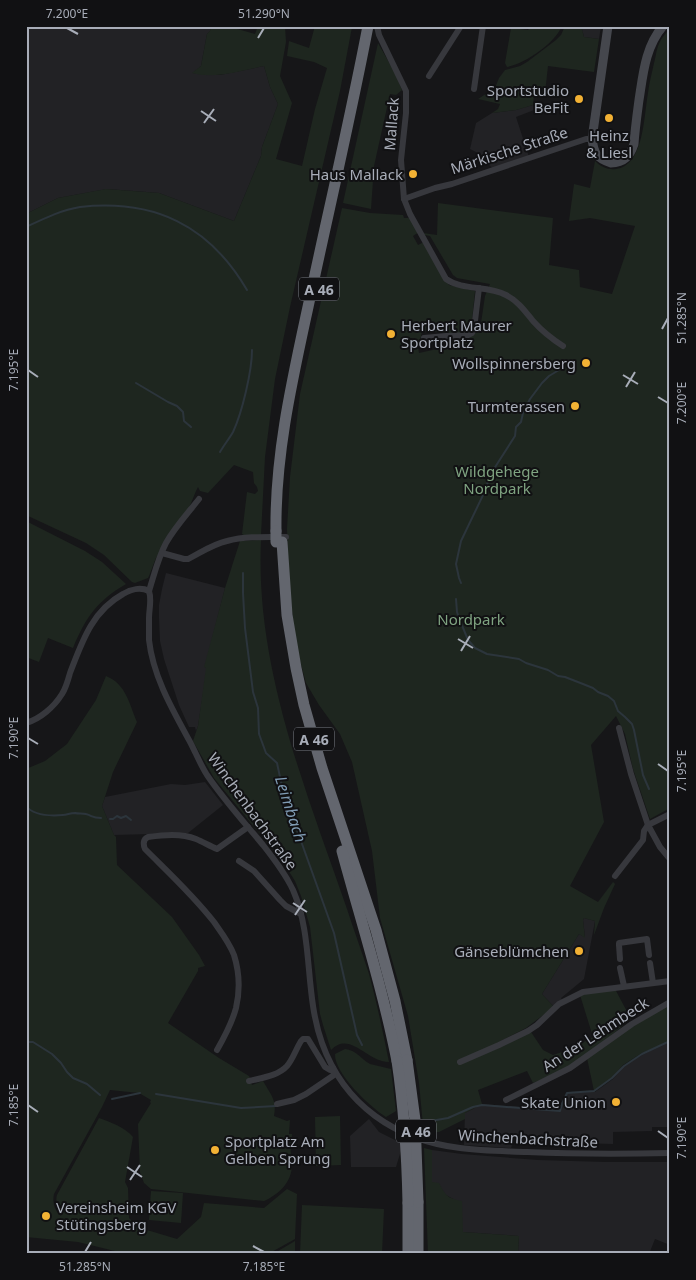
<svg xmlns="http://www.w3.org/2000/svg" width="696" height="1280" font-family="'Noto Sans',sans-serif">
	<rect width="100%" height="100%" fill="#161618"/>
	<!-- built -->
	<g fill="#222225">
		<path d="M26,26H211L210,31L207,34L201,66L193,73L220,75L264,66L270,87L278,104L262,147L261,156L234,221L159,193L107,189L58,198L26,214Z"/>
		<path d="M581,26H601L599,39L584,37Z"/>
		<path d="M533,105L534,110L516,117L529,157L493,169L478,153L470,149L476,123L492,113L516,110Z"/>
		<path d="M166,573L225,588L205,667L207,668L198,726L196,731L195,727H189L179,705L164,659L160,641L159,618V605L162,589Z"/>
		<path d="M205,782L223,805L188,833L114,835L102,806L105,797L171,784L185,785Z"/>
		<path d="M584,918L595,921L584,979L561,998L562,1000L554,1007L542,994L579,934L585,937L583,920Z"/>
		<path d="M670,1042V1127H652V1131L613,1132V1144L514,1141L511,1148L464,1145L465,1113L482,1104L558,1110L567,1092L594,1091L595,1092L613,1079L624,1066L642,1055Z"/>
		<path d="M369,1119L379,1132L403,1144L396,1167H351L350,1136Z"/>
		<path d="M432,1150L462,1154L538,1160L606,1162H670V1245L655,1239L649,1254H521L518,1253L519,1236L463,1232L453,1199L446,1195L432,1183Z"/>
	</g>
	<!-- green -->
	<g fill="#1e261f">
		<path d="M211,26H233L234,28L255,34L258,26H285L286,42L280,76L292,103L276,159L302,166L315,109L327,68L314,62L287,56L289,41L309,48L315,26H351L352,27L340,91L290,307L275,379L265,457L261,535L245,536L242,534L247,492L255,494L258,491L257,487L254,483L253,472L234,465L208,493L200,491L198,487L196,491L189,508L156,558L149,576L148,578L135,583L132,582L104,555L86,543L26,515V214L58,198L106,189L159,193L234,221L261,156L262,147L278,104L270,87L264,66C241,71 215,79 192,73L201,66L207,34L210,31Z"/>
		<path d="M532,26H562C554,44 526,63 507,67L505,63L511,28L528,30Z"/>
		<path d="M565,26H581L584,37L599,39L594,72L548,66L545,93L534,95L533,105L516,110L492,113L498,109L500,104L478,99L495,88L499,78L505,70L520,66L527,62L556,40L561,35Z"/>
		<path d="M670,29V808L650,819L633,769L625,734L616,716L591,745L604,822L570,886L598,902L613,882L615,884L604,908L594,935L595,921L584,918L583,920L585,938L579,934L542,994L554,1007L526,1028L499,1042L531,1032L543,1050L553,1055L571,1049L593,1037L580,995L615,989L631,1019C611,1035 591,1054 569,1066C557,1073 545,1078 533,1083L527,1071L478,1090L482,1104L465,1113V1119L439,1132L425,1133L424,1136L419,1083L408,1016L380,918L372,851L352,762L340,734L319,705L306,683L296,646L289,584L287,529L290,477L300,394L342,208L370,213L403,215L404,218H411L419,232L413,236L418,245L424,242L449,285L475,291L471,330L464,334L422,331L420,341L417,342L419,353L455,345C458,338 460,338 468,336C472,335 476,332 480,330L485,296L490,284L457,278L453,275L430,236L425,235L423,233L437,235L438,203L553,218L549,265L579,270L580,287L612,294L635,226L590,218L569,221L574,184L590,188L595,161C601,167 608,170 616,169C644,166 644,115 648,93C649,83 652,73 654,63C656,57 656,50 659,44C661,38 665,34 670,29Z"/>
		<path d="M378,43L395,73L402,90L396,95L390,94L374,166L371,209L343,203Z"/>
		<path d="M26,521L85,551L102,562L126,584C97,601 86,617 73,648L48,638L39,662L26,657Z"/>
		<path d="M261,540C255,668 306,790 347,909C354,931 362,952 369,974C377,1003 383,1033 389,1062C367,1062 350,1030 331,1050L323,1025L320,1014L310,927L301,896L295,881L283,862L214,778L193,741L198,726L206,668L204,667L225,588L240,541Z"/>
		<path d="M106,676C126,684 129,703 137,722L113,772L102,806L114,835L116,837L117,865L172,917L199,955L205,966L198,968V971L168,1023L219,1058L249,1076L252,1085L263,1081C271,1095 277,1100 274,1116L287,1121L290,1120L289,1134H292C292,1141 290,1148 291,1154C291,1157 292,1159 292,1162C293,1181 280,1194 264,1201L151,1189L144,1183L140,1172L138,1124L151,1103L150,1102L151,1100L139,1093L110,1090L102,1107L54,1194C52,1203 55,1211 61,1216L62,1213C58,1208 55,1202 57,1195L99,1118C110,1122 125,1127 133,1137L125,1182L128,1188L129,1218L137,1227L177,1239L201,1217L204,1203L264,1208L287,1189L297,1194L295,1239L268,1254H127L78,1242L26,1237V769L45,761L67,744L96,700Z"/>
		<path d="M670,1005V1041L642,1053L623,1065L612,1078L594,1091L587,1058L645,1016Z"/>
		<path d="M345,1049C356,1050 361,1059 370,1064C377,1066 384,1067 391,1069L396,1111L386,1117C370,1107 334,1073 335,1054Z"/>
		<path d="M340,1116L341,1165L316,1166L315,1117Z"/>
		<path d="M424,1148L432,1150V1182L439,1183C446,1196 447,1198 462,1201L463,1232L519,1236L518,1253L521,1254H428Z"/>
		<path d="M151,1191L183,1193L181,1223L149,1220Z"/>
		<path d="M302,1205L384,1209L382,1254H300Z"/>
		<path d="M295,1241V1254H273Z"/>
	</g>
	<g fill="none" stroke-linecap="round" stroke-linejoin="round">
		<!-- stream -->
		<g stroke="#2c353c" stroke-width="2">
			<path d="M26,227C43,219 61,210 80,207C154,199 209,225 247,290"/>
			<path d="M136,383L168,402L177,406L183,412L184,421L191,427"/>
			<path d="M220,452C224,445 229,439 233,432C242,413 252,371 252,350"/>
			<path d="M243,573V593L245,628L253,692L258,708L259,734L266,753L277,763L283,791L334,933L357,1035L362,1045"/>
			<path d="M461,583L459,578L456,564L461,541L485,491L490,475L515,436L516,427L521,422L523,413L530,399L542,383L549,376L564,367"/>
			<path d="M456,599L457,612L459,618L468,640L475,648L487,654L519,659L526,663L548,670L558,676L565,677L583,684L593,688L598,692L608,696L614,701L618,711L625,717L632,724L634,730L643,775L649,789"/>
			<path d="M26,806C34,816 51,816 63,815C67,815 70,813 75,813C78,814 83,813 86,814C93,816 92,818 101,818"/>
			<path d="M110,819H113L117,816L121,818L126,816L131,820"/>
			<path d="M26,1042H33L52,1054L61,1063L67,1072L73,1078L87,1084L100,1095"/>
			<path d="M156,1094L241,1108L276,1106"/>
			<path d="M112,1099L140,1093"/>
			<path d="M425,1122L448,1118L473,1107L482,1105L560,1111L562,1104L567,1093L594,1091L612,1078L624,1066L642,1054L670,1041"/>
		</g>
		<!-- street -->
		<g stroke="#37383d" stroke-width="6">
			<path d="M377,26L379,35L406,91V113L401,160L404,199L410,214L446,279C463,291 487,285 506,295C518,301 525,311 533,321C542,331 552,339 563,346"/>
			<path d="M429,76L461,26"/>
			<path d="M474,89L483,26"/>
			<path d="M404,199L435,188L452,184L586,139H592"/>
			<path d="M424,338L446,336L468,335L472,333L474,329L479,288"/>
			<path d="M199,499C188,513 175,527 166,543C158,558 154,575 149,591C152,600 149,609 149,618C149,625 149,633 149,640C153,676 172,709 189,740C195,751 200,764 207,775C224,800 244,822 263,845C274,859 285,873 293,890C314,938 304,993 322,1043C344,1105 395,1140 460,1148C482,1151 504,1151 527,1152C574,1154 622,1154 670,1153"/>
			<path d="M162,553L184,559H188C200,553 213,544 227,541C246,536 266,537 286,537"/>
			<path d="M26,723C40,719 54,707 62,694C66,688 68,680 70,673C82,642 92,611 123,594C131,589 141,587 149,591"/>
			<path d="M619,728L631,774L648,825L660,847L670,859"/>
			<path d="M239,861L254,871L280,900L286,906L301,914"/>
			<path d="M615,876L643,840L644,831L648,825L670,814"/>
			<path d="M620,959L619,945V943L647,939L649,955"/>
			<path d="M650,963L653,983"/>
			<path d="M620,968L624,986"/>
			<path d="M217,1050C225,1036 232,1023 236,1008C240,991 239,971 234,955C229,942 221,932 214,922C193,895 169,873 145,849C143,844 143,839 148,837C163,835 181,833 196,839C203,842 210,846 217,849L248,827"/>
			<path d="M460,1062L499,1045L528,1031L537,1025L559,1004L583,992L670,981"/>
			<path d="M249,1081C261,1078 278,1076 287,1066C293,1059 296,1049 301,1041L303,1039H308L325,1067L330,1070L333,1068L334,1075L306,1094L294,1100L277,1104"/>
			<path d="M506,1100L570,1068L632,1024L670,1002"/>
		</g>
		<!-- secondary -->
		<path stroke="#45474d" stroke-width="9" d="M608,26L592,139C594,153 596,158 611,163C624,163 630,156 634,144C635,129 637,115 639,100C643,75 645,47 663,26"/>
		<!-- highway -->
		<g stroke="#63666e" stroke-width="11">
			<path d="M276,531C275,455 292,381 308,307C328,213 350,120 368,26"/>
			<path d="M282,542L287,615L296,668L304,705L322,768L376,930L395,1001L407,1060"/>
			<path d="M342,851C361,921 383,990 397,1061"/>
			<path d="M418,1202V1254"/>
			<path d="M408,1203V1254"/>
		</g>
		<!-- highway-bridge -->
		<g stroke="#63666e" stroke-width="11">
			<path d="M276,531V542"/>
			<path d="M407,1060L415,1120L418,1202"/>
			<path d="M397,1061C404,1108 407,1155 408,1203"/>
		</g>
	</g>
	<!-- ticks -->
	<path fill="none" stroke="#a8adb8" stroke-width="2" d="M67,28L78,34M258,38L264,28M201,111L216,121M204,123L214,109M662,329L668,318M28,370L38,377M623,375L638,384M626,387L635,372M658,397L668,403M458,639L473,648M461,651L470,636M28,738L38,744M658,764L668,771M293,903L307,912M295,915L305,900M28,1105L38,1112M658,1131L668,1138M127,1167L142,1177M130,1180L140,1165M253,1246L264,1252M85,1252L91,1242"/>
	<!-- markers -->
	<g fill="#f2b134" stroke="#111113" stroke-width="2">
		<circle cx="579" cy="99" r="5"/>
		<circle cx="609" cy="118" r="5"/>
		<circle cx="413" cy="174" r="5"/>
		<circle cx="391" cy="334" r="5"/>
		<circle cx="586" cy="363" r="5"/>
		<circle cx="575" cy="406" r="5"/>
		<circle cx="579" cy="951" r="5"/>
		<circle cx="616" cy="1102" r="5"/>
		<circle cx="215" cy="1150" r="5"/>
		<circle cx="46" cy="1216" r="5"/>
	</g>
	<g text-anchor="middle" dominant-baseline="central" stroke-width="4" stroke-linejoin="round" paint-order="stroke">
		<!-- shield labels -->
		<g fill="#111113" stroke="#7b7e86" stroke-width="1">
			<rect x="299" y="277.5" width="40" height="23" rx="4"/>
			<rect x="294" y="727.5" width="40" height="23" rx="4"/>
			<rect x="396" y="1119.5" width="40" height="23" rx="4"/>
		</g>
		<g font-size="14" font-weight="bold" fill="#a8adb8">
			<text x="319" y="289">A 46</text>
			<text x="314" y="739">A 46</text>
			<text x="416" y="1131">A 46</text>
		</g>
		<!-- poi labels -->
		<g font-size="15" fill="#a8adb8" stroke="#111113" text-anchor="end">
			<text x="569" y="90">Sportstudio<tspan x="569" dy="17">BeFit</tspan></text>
			<text x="609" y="135" text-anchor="middle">Heinz<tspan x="609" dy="17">&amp; Liesl</tspan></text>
			<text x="403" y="174">Haus Mallack</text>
			<text x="401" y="325" text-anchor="start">Herbert Maurer<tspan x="401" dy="17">Sportplatz</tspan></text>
			<text x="576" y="363">Wollspinnersberg</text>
			<text x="565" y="406">Turmterassen</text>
			<text x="569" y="951">Gänseblümchen</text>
			<text x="606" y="1102">Skate Union</text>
			<text x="225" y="1141" text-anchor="start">Sportplatz Am<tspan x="225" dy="17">Gelben Sprung</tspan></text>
			<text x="56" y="1207" text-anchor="start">Vereinsheim KGV<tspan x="56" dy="17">Stütingsberg</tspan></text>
		</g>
		<!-- street labels -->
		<g font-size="15" fill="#a8adb8" stroke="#111113">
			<text transform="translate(391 124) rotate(-86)">Mallack</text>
			<text transform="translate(509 150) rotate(-18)">Märkische Straße</text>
			<text transform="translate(253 811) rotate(54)">Winchenbachstraße</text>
			<text transform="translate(595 1034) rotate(-33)">An der Lehmbeck</text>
			<text transform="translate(528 1138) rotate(3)">Winchenbachstraße</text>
		</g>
		<!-- park labels -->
		<g font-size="15" fill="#7fa381" stroke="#111113">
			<text x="497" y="471">Wildgehege<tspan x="497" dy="17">Nordpark</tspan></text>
			<text x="471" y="619">Nordpark</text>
		</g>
		<!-- water labels -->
		<g font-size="16" font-style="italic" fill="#7f9bb3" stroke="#111113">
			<text transform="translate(291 809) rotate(72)">Leimbach</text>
		</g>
	</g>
	<!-- border -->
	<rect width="696" height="1280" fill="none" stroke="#111113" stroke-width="55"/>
	<rect x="28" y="28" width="640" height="1224" fill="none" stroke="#a8adb8" stroke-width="2"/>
	<g font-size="12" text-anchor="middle" fill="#a8adb8">
		<text x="67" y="18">7.200°E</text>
		<text x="264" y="18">51.290°N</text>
		<text transform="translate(682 318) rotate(-90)" y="4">51.285°N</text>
		<text transform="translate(14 370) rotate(-90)" y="4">7.195°E</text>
		<text transform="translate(682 403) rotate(-90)" y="4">7.200°E</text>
		<text transform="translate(14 738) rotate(-90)" y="4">7.190°E</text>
		<text transform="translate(682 771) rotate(-90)" y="4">7.195°E</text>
		<text transform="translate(14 1105) rotate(-90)" y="4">7.185°E</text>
		<text transform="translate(682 1138) rotate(-90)" y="4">7.190°E</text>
		<text x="85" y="1271">51.285°N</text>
		<text x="264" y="1271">7.185°E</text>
	</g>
</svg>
